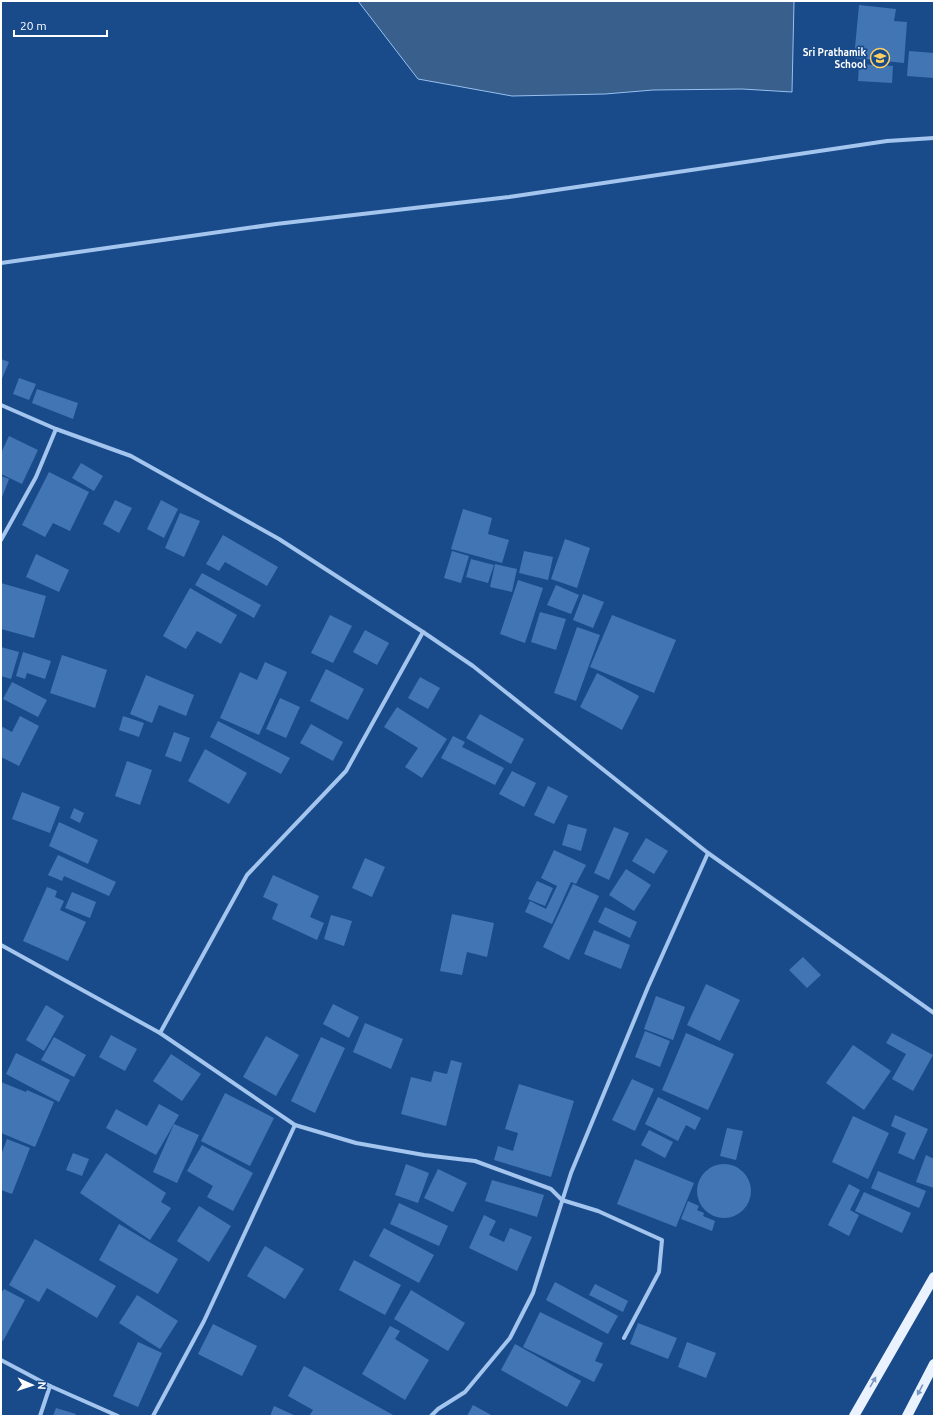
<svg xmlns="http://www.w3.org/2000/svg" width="935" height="1417" font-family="Ubuntu,sans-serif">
	<rect width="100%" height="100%" fill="#194b8b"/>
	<!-- water -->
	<path fill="#395f8d" stroke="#96c0f0" d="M358,1H794L792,92L742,89L653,90L605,94L512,96L418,79Z"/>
	<!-- building -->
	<g fill="#4275b3">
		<path d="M859,5L896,9L894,21L907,22L904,63L854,58Z"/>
		<path d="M909,51L934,53V78L907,76Z"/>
		<path d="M859,64L893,66L892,83L858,81Z"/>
		<path d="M1,359L9,362L1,381Z"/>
		<path d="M19,378L36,384L29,400L13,394Z"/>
		<path d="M37,389L78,403L73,419L32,403Z"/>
		<path d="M9,436L38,450L22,484L1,474V453Z"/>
		<path d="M81,463L103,476L94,491L72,478Z"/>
		<path d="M49,472L89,492L70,531L53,523L45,537L22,525Z"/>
		<path d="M1,476L9,479L1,500Z"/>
		<path d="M115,500L132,508L119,533L103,524Z"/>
		<path d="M161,500L178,509L164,538L147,529Z"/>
		<path d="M463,509L492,518L488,534L509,540L502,563L451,549Z"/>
		<path d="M180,513L200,521L184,557L165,548Z"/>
		<path d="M223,535L278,567L267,586L225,562L219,571L206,564Z"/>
		<path d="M565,539L590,548L577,588L551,579Z"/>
		<path d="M452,551L469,556L461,583L444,578Z"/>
		<path d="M524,551L553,557L548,580L519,573Z"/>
		<path d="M36,554L69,570L59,592L26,577Z"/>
		<path d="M471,559L494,565L488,583L466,577Z"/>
		<path d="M495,564L517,569L512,592L490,587Z"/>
		<path d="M202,573L261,605L254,618L195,585Z"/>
		<path d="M518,580L543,588L525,643L500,634Z"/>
		<path d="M1,583L46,596L34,638L1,629Z"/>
		<path d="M556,585L579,595L571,614L547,605Z"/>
		<path d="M190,588L237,615L221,644L197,631L186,649L163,636Z"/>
		<path d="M583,594L604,602L593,628L573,620Z"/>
		<path d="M540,612L566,619L556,650L531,642Z"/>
		<path d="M330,615L352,626L333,663L311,653Z"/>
		<path d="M612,615L676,640L654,693L590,667Z"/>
		<path d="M577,627L600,635L576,701L554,693Z"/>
		<path d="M365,630L389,643L377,665L353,652Z"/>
		<path d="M1,647L19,652L11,679L1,676Z"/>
		<path d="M23,652L51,661L45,679L27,673L25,679L16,676Z"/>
		<path d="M62,655L107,670L95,708L50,693Z"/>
		<path d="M265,662L287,672L259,735L220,718L240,672L257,680Z"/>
		<path d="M326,669L364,689L348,720L310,701Z"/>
		<path d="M597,673L639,696L622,730L580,707Z"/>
		<path d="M146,675L194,695L186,716L159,705L152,723L130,714Z"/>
		<path d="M420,677L440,688L428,709L408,698Z"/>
		<path d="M12,682L47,700L38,717L3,699Z"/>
		<path d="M280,698L300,707L286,738L266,729Z"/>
		<path d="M397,707L447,739L422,778L405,767L418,748L384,727Z"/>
		<path d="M480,714L524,739L511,764L466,738Z"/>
		<path d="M20,716L39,726L19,766L1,757V726L12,732Z"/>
		<path d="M123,716L144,723L139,737L119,730Z"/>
		<path d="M218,721L290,758L281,774L210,737Z"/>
		<path d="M311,724L343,742L333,761L300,743Z"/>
		<path d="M174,732L190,738L181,762L165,756Z"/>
		<path d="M453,736L465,742L462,747L504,768L495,785L441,758Z"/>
		<path d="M205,749L247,773L229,804L188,781Z"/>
		<path d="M127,761L152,770L140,805L115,796Z"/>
		<path d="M512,771L536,783L524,807L499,794Z"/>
		<path d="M548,786L568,796L554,824L534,815Z"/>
		<path d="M22,792L60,807L50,833L12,819Z"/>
		<path d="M74,808L84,813L80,823L70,818Z"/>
		<path d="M59,822L98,840L88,864L49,846Z"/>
		<path d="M568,824L587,829L581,851L562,845Z"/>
		<path d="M614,827L629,833L609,880L594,873Z"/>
		<path d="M646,838L668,851L654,874L632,861Z"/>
		<path d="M554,850L586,865L576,884L571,882L552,924L525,912L530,901L546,909L557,886L541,878Z"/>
		<path d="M58,855L116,882L109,896L64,876L62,881L48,875Z"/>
		<path d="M365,858L385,867L372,897L352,888Z"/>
		<path d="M626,869L651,885L634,911L609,895Z"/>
		<path d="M273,875L319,896L310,917L324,923L317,940L272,919L278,904L263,897Z"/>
		<path d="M537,881L553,888L545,906L528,899Z"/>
		<path d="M573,884L599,896L569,960L543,947Z"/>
		<path d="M47,887L57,891L55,897L64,901L60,910L86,922L68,961L23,941Z"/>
		<path d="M72,892L96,902L90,918L65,908Z"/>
		<path d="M605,907L637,922L630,938L598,922Z"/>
		<path d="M452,914L494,923L487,957L467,952L462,975L440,971Z"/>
		<path d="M331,915L352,921L344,946L324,939Z"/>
		<path d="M594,930L630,945L621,969L584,954Z"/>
		<path d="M803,957L821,975L807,988L789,970Z"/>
		<path d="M706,984L740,1000L720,1041L687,1025Z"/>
		<path d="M656,996L685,1007L673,1040L644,1029Z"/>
		<path d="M333,1004L359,1017L349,1038L323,1024Z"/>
		<path d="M46,1005L64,1016L44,1051L26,1040Z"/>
		<path d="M365,1023L403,1039L391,1069L353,1052Z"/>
		<path d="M645,1031L670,1041L660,1067L635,1057Z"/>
		<path d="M686,1033L734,1054L708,1110L662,1090Z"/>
		<path d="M892,1033L933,1055L913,1091L892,1079L906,1054L886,1043Z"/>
		<path d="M111,1035L137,1049L125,1071L99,1057Z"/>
		<path d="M266,1036L299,1055L276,1096L243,1077Z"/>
		<path d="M54,1037L86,1055L74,1077L41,1060Z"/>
		<path d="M321,1037L345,1048L315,1113L291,1101Z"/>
		<path d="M853,1045L891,1071L864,1110L826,1083Z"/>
		<path d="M16,1053L70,1080L59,1102L6,1074Z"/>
		<path d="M171,1054L201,1074L182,1101L153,1081Z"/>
		<path d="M451,1060L462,1063L446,1126L401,1114L411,1077L431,1082L434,1071L447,1074Z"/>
		<path d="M632,1079L654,1089L635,1131L612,1120Z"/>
		<path d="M1,1082L26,1092L27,1090L54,1102L35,1147L1,1133Z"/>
		<path d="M519,1084L574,1101L551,1177L494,1160L498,1146L513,1151L518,1133L505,1129Z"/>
		<path d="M225,1093L274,1118L250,1166L201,1141Z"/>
		<path d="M658,1097L701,1118L695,1130L686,1125L678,1141L645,1124Z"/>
		<path d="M159,1104L179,1115L156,1155L106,1128L116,1109L147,1126Z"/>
		<path d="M895,1115L928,1129L914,1160L898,1153L906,1133L891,1126Z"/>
		<path d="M853,1116L889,1133L868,1179L832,1162Z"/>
		<path d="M174,1124L199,1135L177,1183L153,1172Z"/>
		<path d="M727,1128L743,1131L736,1160L720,1156Z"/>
		<path d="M649,1130L673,1142L665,1158L641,1145Z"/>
		<path d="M7,1139L30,1148L12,1194L1,1190V1155Z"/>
		<path d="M202,1145L253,1173L233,1211L207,1197L213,1186L187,1171Z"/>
		<path d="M73,1153L89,1159L82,1176L66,1170Z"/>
		<path d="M106,1153L166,1193L161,1202L171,1208L150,1240L80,1193Z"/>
		<path d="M926,1155L934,1159V1188L916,1182Z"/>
		<path d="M635,1159L694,1183L676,1227L617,1204Z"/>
		<circle cx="724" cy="1191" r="27"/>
		<path d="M406,1164L429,1173L418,1203L395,1195Z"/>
		<path d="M438,1169L467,1183L453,1212L424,1198Z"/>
		<path d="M878,1171L926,1191L919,1208L871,1188Z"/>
		<path d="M492,1180L544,1195L537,1217L485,1201Z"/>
		<path d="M849,1184L860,1190L850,1210L859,1215L849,1236L828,1225Z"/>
		<path d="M864,1192L911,1213L902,1233L855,1211Z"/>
		<path d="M688,1201L699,1206L697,1210L704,1213L703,1216L715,1221L712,1231L681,1219Z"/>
		<path d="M399,1203L448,1226L439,1246L390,1224Z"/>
		<path d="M199,1206L231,1226L209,1262L177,1241Z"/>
		<path d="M484,1215L496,1221L489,1235L504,1242L510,1228L532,1237L517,1271L469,1248Z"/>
		<path d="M119,1224L178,1259L158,1294L99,1260Z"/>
		<path d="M384,1228L434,1255L419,1283L369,1256Z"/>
		<path d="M35,1239L116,1286L97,1318L47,1288L39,1302L9,1285Z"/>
		<path d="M265,1246L304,1269L285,1299L247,1276Z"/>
		<path d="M354,1260L401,1285L385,1315L339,1290Z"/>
		<path d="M555,1282L618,1316L608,1334L546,1300Z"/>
		<path d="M595,1284L628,1301L623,1312L589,1295Z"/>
		<path d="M4,1289L25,1300L3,1341L1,1340V1293Z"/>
		<path d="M411,1290L465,1323L448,1351L394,1319Z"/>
		<path d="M137,1295L178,1321L160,1349L119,1323Z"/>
		<path d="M540,1312L603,1343L595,1361L603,1364L594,1382L523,1347Z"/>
		<path d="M638,1323L677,1338L668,1359L630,1344Z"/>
		<path d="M213,1324L257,1346L242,1376L198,1354Z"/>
		<path d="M390,1326L400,1331L395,1339L429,1360L405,1400L362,1374Z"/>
		<path d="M138,1342L162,1353L138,1407L113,1396Z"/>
		<path d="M687,1342L716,1353L706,1378L678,1367Z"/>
		<path d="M515,1344L581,1381L567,1407L501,1370Z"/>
		<path d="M304,1366L395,1416H309L313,1410L288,1396Z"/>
		<path d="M473,1405L493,1416H467Z"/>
		<path d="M274,1406L296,1416H270Z"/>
		<path d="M56,1408L76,1414L75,1416H53Z"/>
	</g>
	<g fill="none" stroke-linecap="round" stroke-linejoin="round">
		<!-- minor -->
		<g stroke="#a3c5ee" stroke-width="4">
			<path d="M1,263L276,224L509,197L887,141L934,138"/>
			<path d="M1,405L56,429L131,456L279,539L423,632L473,666L708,853L934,1013"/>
			<path d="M1,540L36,477L56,429"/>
			<path d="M1,945L160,1033L295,1125L356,1143L424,1155L475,1161L551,1189L562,1200L598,1211L662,1240L659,1272L624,1338"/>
			<path d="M160,1033L247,875L346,771L423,632"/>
			<path d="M1,1360L50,1386L118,1416"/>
			<path d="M40,1416L50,1386"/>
			<path d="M153,1416L204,1321L295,1125"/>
			<path d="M431,1416L438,1409L465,1392L510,1338L533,1293L571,1173L648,987L708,853"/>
		</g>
		<!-- primary -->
		<g stroke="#eaf2ff" stroke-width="10">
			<path d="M854,1416L934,1277"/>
			<path d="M907,1416L934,1364"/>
		</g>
	</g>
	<!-- one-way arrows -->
	<defs><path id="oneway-solid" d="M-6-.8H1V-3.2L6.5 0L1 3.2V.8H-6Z"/></defs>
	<g fill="#7796bf">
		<use href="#oneway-solid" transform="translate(873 1382) rotate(-60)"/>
		<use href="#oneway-solid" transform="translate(920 1390) rotate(118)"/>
	</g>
	<!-- icons -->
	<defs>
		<symbol id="school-ring" viewBox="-11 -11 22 22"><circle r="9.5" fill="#194b8b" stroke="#ffd060" stroke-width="1.5"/><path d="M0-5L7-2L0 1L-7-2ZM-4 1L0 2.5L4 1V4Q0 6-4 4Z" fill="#ffd060"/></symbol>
	</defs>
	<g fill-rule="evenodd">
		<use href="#school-ring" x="869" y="47" width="22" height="22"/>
	</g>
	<g text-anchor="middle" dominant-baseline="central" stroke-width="3.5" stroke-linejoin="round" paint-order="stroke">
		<!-- poi labels -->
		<g font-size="10" font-weight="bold" fill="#fff" stroke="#194b8b" text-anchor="end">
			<text x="866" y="52">Sri Prathamik<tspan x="866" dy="12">School</tspan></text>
		</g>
	</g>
	<!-- border -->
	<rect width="935" height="1417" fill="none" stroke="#ffffff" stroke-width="4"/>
	<!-- north arrow -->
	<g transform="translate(32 1385) rotate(93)" stroke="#194b8b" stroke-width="3" paint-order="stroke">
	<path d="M0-3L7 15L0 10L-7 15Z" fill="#ffffff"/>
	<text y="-6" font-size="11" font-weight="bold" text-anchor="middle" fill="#ffffff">N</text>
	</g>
	<!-- scale -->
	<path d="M14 30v6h93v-6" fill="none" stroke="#ffffff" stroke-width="2"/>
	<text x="20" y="30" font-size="12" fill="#ffffff" stroke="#194b8b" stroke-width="3" paint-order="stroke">20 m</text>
</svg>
